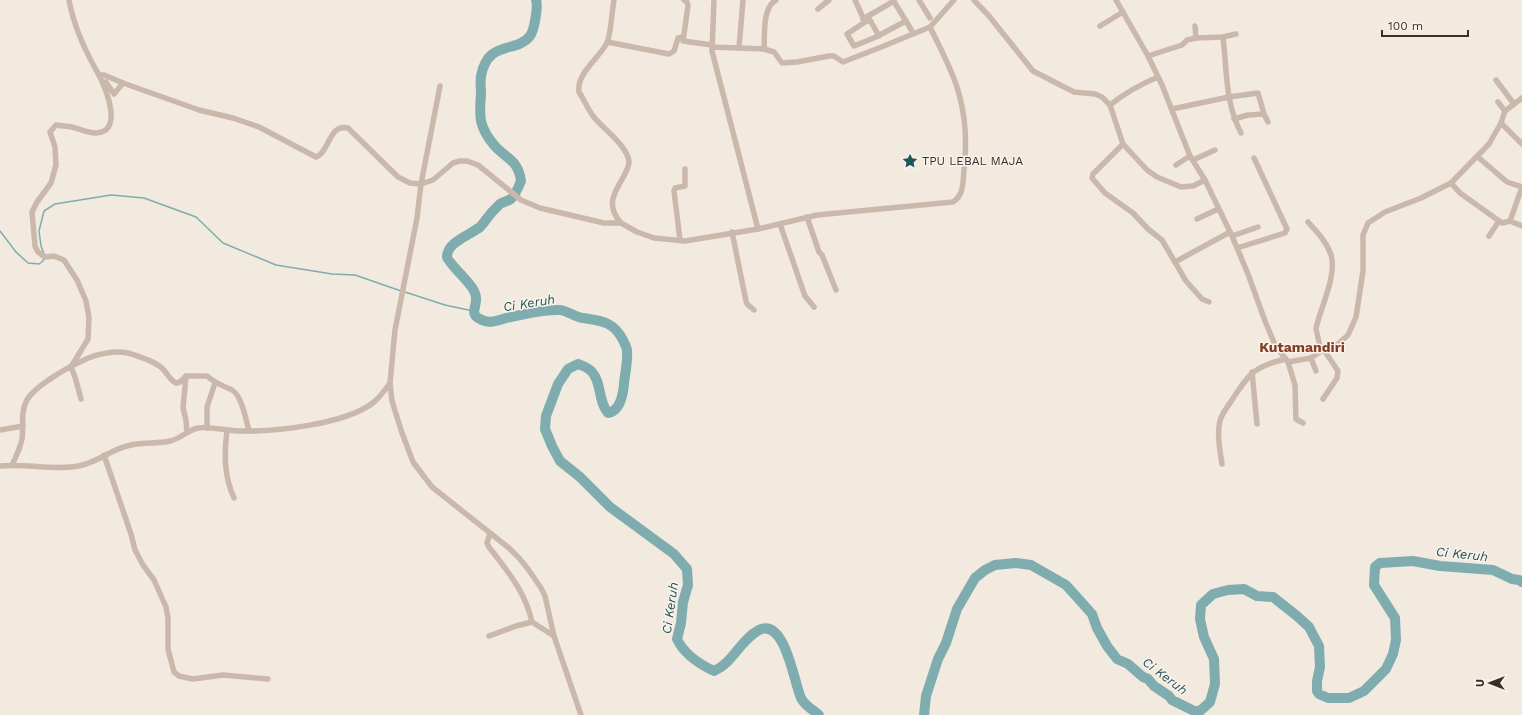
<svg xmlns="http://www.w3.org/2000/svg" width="1522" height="715" font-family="'Work Sans',sans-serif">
	<rect width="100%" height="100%" fill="#f2e9df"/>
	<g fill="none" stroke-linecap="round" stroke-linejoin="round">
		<!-- stream -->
		<g stroke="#7fadaf" stroke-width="1.5">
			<path d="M0,231L16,252L28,263L39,264L43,261L44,257"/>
			<path d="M44,254L41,246L39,231L44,211L55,204L111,195L144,198L196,217L223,243L276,265L332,274L355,275L401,291"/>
			<path d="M405,292L445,305L473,311"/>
		</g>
		<!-- river -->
		<g stroke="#7fadaf" stroke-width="10">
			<path d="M536,0C538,6 536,15 535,21C534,26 533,32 530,36C516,54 488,39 481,76C480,82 481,88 481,94C479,117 479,127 494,145C506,159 518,159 521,181C519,186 515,195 511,199C508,201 503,202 500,204C498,206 495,209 493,211C488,216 485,222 480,227C470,235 447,242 447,257C448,262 466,279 470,285C473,288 476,294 476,298C477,307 469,314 480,319C488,324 497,321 506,318C519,315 546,309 560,310C568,311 575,317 583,318C601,321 613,321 623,340C624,343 627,347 627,351C628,361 625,373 624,384C623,395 620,411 608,413C598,402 602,383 592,372C589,368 583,366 578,364L568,369L558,384L546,416L545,429L552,446L560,461L580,477L610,507L674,554L687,569L688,585L683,602L681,623L677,639C684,654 699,664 714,671C734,662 740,640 759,630C785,617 794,683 801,698C804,705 813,710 819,715"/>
			<path d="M924,715L926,696L938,659L946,643L957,609L975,578L985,570L995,565L1016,563L1031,565L1066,585L1092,614L1097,628L1107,646L1117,659L1128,664L1143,677L1148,679L1154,686L1169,696L1172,700L1194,711H1200L1210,702L1215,684L1214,659L1204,637L1200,619L1201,605L1213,594L1228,590L1244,589L1257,596L1273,597L1297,616L1309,627L1319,646L1320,667L1317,681V691L1319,694L1328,698H1349L1364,691L1386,669L1393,654L1396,640L1395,618L1374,585L1375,567L1380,563L1413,561L1440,566L1493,570L1512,579L1519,580L1522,582"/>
		</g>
		<!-- minor -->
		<g stroke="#cab9ab" stroke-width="5.5">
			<path d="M69,0C74,28 85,51 99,75H104L123,83L199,110L233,118L259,127L316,157C329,153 329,123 348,128L398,177L410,183L421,184L417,218L395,330L390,383L392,401L401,430L413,462L432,487L509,548L519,558L528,569L541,588L545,596L554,636L581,715"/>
			<path d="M614,0C612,10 611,34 607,43C599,58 576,74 579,92C584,100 588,109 593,116C603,129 628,146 629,162C629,167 626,171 624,176C613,194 606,206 621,223"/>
			<path d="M684,0L687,2L688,6L683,41L712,45"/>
			<path d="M714,0L712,51L758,229"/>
			<path d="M855,0L865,22L870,20L879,36"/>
			<path d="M893,0L906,21"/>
			<path d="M919,0L930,18"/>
			<path d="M974,0L989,16L1033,71L1074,92L1095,94L1102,97L1110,105L1123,144L1147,170L1157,177L1181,187L1193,186L1205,180"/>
			<path d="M1116,0L1148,56L1162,85L1190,156L1205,180L1232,236L1248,274L1265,321L1275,345L1288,362L1295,385L1296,419L1303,423"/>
			<path d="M818,9L829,0"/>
			<path d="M863,19L894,1"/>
			<path d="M865,22L847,34L854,46L876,37L906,21L913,33"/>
			<path d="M1100,26L1123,12"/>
			<path d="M1195,26L1196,38"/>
			<path d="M1223,37C1227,71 1225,102 1241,133"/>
			<path d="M607,42L669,54L674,51L678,38L683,37"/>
			<path d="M712,47L764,49C765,35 762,8 776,0"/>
			<path d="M739,48L743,0"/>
			<path d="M764,49L774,52L782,63L797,62L829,56H834L843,62L879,48L930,27"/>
			<path d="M1148,56L1182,45L1187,40L1196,38L1223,37L1236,34"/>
			<path d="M1496,80L1514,104"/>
			<path d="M106,82L114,94L123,83"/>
			<path d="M440,86L421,184L433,180L453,163L460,161H467L478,165L521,200L540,208L604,223H621L637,232L654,238L685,241L758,229L817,215L953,202C964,195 963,182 964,169C967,144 966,119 959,94C953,71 940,48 930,27L954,0"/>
			<path d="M1498,102L1505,111"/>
			<path d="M1110,105C1125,93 1141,84 1158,77"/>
			<path d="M1172,109L1229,97L1258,93L1264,114L1268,122"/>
			<path d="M1234,119L1248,115L1264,114"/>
			<path d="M1501,123L1522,144"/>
			<path d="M1123,144L1093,174L1092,178L1105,193L1133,213L1148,229L1162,240L1186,281L1202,299L1209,302"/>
			<path d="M1478,157L1507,182L1522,187"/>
			<path d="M1193,160L1215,150"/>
			<path d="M1176,165L1190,156"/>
			<path d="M1451,183L1460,193L1502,223L1510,221L1522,187"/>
			<path d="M807,217L819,252L822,255L836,290"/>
			<path d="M1197,219L1218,209"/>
			<path d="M1510,221L1522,226"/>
			<path d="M1308,222C1317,232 1327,242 1331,255C1337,274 1322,305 1317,324L1316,329L1321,351"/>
			<path d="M780,224L805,296L814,307"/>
			<path d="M732,232L746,301L747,304L754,310"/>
			<path d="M1232,236L1258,227"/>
			<path d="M1489,236L1499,221"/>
			<path d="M680,240L674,191L675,188L685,186V169"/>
			<path d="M1237,248L1285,233L1287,229L1254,158"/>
			<path d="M1175,262L1230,232"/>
			<path d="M1311,358L1316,371"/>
			<path d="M1288,362L1311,358L1321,351L1337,345L1348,335L1356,317L1363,271V235L1368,223L1385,212L1421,198L1451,183L1489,144L1501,123L1505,111L1522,98"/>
			<path d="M1252,372L1257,424"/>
			<path d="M186,376L183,408L186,420L187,433"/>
			<path d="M81,399L75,377L71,367L88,339L89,318L86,301L77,280L64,260L54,256L45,257L38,252L35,246L32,212L37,202L51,183L56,165L55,147L50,132L56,125C61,126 67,126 72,127C80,129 87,133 96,133C124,132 106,89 99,75"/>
			<path d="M1323,399L1337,378L1338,371L1324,350"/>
			<path d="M207,428V407L215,383"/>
			<path d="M0,430L23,426"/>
			<path d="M227,431C224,455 224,476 234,498"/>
			<path d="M104,455L131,534L135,550L143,565L154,580L166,607L168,618V649L174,672L179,676L193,679L223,675L268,679"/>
			<path d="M1222,464C1220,451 1216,430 1221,418C1223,412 1229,405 1232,400C1249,374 1254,366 1286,359"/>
			<path d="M12,465C16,457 20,448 22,439C24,427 20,412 27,400C35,386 68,367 84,360C96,354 115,350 128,353C138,356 154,361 162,368C167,373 170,380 176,383L180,382L186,376H207C216,384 222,385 232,390C242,396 246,420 249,431"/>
			<path d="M0,466C26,463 53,471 78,466C98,463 112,448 131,445C144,442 158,444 170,441C180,439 188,430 198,428C211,426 226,431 240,431C275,432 347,424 374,402C380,397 385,390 390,383"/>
			<path d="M490,533L487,543L489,547C508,572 525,591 532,622"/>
			<path d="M489,636L516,626L532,622L554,636"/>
		</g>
	</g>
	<!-- icons -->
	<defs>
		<symbol id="sight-bare" viewBox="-9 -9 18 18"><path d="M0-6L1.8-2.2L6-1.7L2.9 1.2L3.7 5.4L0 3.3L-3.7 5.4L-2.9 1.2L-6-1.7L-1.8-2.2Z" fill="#205559" stroke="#faf3eb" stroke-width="2.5" paint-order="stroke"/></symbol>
	</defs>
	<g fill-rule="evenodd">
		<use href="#sight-bare" x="899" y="150" width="22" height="22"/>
	</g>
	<g text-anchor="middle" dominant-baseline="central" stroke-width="3" stroke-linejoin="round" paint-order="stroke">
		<!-- poi labels -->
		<g font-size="12" fill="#382e2a" stroke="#faf3eb" text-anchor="start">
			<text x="922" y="161">TPU LEBAL MAJA</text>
		</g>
		<!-- water labels -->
		<g font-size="13" font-style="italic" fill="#205559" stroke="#faf3eb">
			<text transform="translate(529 303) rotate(-9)">Ci Keruh</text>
			<text transform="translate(1462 554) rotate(6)">Ci Keruh</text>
			<text transform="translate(670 608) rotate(-82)">Ci Keruh</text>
			<text transform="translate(1165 676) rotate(37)">Ci Keruh</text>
		</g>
		<!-- quarter labels -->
		<g font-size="14" font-weight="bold" fill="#853b25" stroke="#faf3eb">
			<text x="1302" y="347">Kutamandiri</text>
		</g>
	</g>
	<!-- north arrow -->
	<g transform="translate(1490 683) rotate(270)" stroke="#faf3eb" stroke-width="3" paint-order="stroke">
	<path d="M0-3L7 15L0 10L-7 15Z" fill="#382e2a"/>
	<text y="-6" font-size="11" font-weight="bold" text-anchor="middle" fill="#382e2a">U</text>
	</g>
	<!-- scale -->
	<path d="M1382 30v6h86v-6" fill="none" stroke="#382e2a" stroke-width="2"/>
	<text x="1388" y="30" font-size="12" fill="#382e2a" stroke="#faf3eb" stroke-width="3" paint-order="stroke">100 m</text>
</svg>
